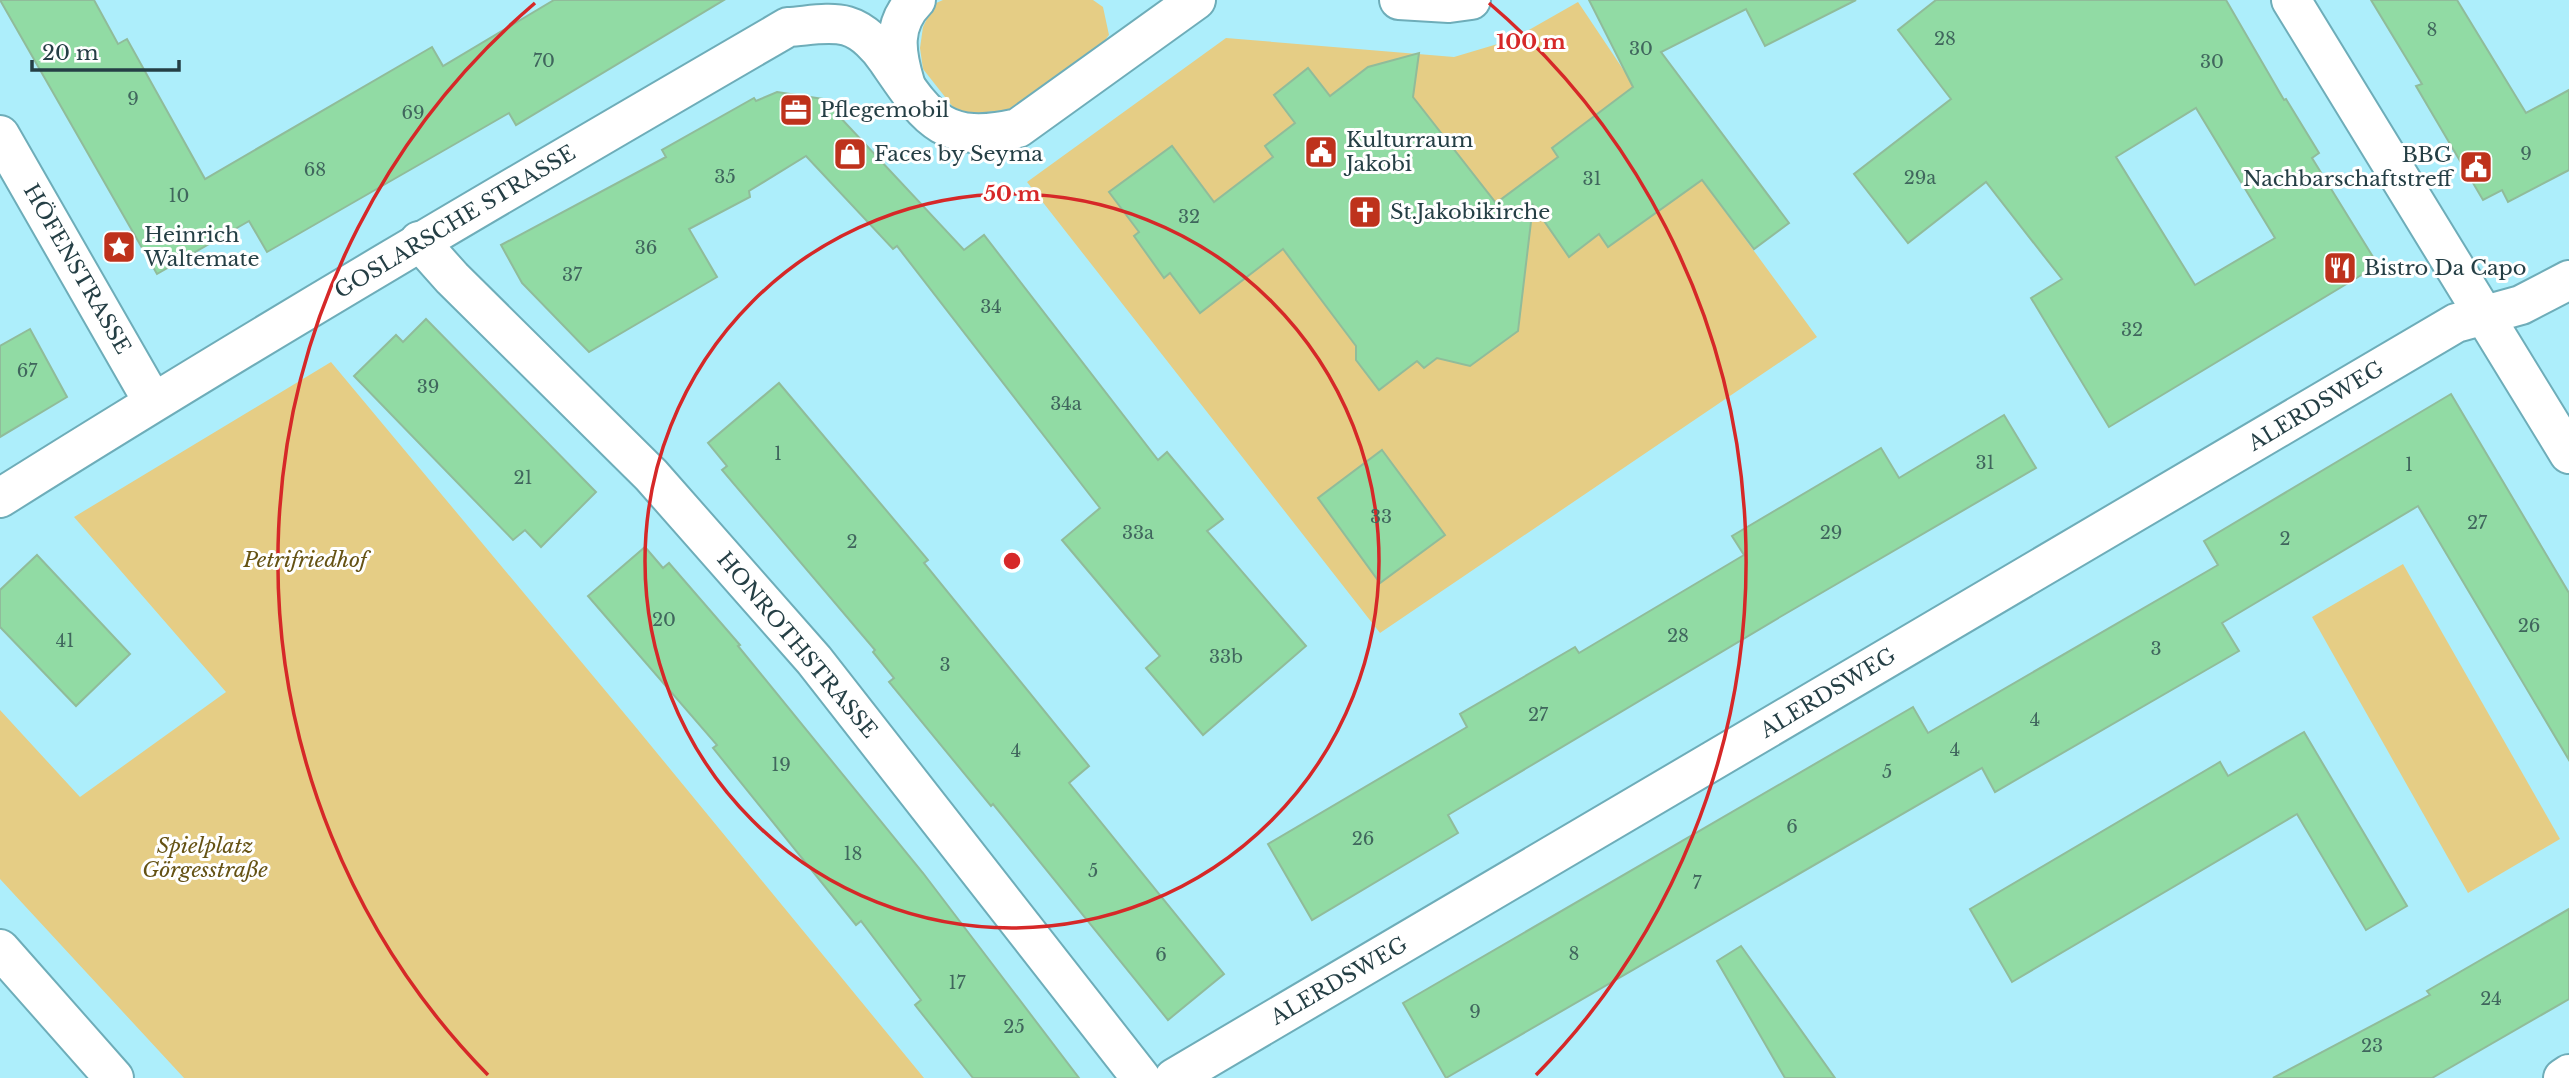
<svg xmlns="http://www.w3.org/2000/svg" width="2569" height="1078" font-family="'Libre Baskerville',serif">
	<rect width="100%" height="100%" fill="#adeefb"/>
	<!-- green -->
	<g fill="#e5cd85">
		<path d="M943,0H1093L1103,7L1109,35L1093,55L1014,109L969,114L953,107L923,69L920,48L923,27L934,4Z"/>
		<path d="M1578,2L1647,105L1817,337L1380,633L1027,182L1226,38L1454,57L1511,40Z"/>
		<path d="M331,362L634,725L924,1078H184L0,879V710L80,797L226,692L74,517Z"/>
		<path d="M2403,564L2560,839L2468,893L2312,617Z"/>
	</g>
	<!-- building -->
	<g fill="#91dba4" stroke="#90bc9a" stroke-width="2" fill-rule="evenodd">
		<path d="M0,0H94L118,44L127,39L205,179L432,47L443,66L554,0H724L516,125L509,113L267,252L249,221L157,274Z"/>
		<path d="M1589,0H1856L1765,46L1746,9L1661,52L1789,223L1754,249L1702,180L1608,247L1599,234L1569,257L1533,205L1518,331L1470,366L1437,358L1424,368L1417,361L1379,390L1356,360V346L1283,249L1200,313L1170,273L1164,278L1134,236L1139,232L1109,192L1172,146L1214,202L1273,157L1265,146L1295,123L1274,95L1308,68L1330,96L1368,67L1419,53L1413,97L1496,203L1558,157L1552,148L1633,87Z"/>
		<path d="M1936,0H2226L2284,100L2286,99L2319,153L2312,158L2378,265L2109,427L2031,298L2062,279L1986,182L1908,243L1854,174L1951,99L1898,30ZM2196,108L2275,238L2195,285L2116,157Z"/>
		<path d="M2371,0H2457L2526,113L2569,90V170L2508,202L2502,190L2483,200L2416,86L2422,84Z"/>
		<path d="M777,92L823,99L964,250L984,235L1158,460L1167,452L1223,519L1207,531L1306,646L1203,735L1146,668L1160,656L1062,540L1100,508L897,246L893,249L806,156L749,191L750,197L689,229L717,277L589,352L522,283L501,245L666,157L662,150L754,98L756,101Z"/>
		<path d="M426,319L596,492L541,547L525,530L513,540L354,376L396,335L403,342Z"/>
		<path d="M30,329L67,397L0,437V346Z"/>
		<path d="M779,383L928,560L924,563L1089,766L1069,783L1224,974L1168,1020L993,804L991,806L889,682L894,678L873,652L875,650L722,470L727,466L708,443Z"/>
		<path d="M2451,394L2569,593V760L2418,506L2222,623L2239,651L1995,792L1982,768L1446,1078L1403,1003L1913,707L1928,733L2218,565L2204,541Z"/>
		<path d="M2004,415L2036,468L1780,617L1448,815L1458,833L1312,920L1268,844L1467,727L1460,714L1575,647L1579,653L1744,555L1732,536L1881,448L1899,478Z"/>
		<path d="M1382,450L1445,535L1380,583L1318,498Z"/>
		<path d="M645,547L663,568L669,563L740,645L738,646L923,873L1079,1078H973L915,1005L921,1000L861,921L856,925L713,748L717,745L588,596Z"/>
		<path d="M37,555L130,654L76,706L0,627V590Z"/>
		<path d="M2304,732L2407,906L2366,930L2297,814L2012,982L1970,909L2220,762L2228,776Z"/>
		<path d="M2569,909V999L2432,1078H2273L2430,995L2427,991Z"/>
		<path d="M1741,946L1835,1078H1785L1717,961Z"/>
	</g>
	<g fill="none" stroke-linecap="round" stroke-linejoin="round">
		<defs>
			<g id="minor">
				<path d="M1399,0L1449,3L1471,0"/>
				<path d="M2291,0L2569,454"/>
				<path d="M905,83C896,53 891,25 916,0"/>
				<path d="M0,135L153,402"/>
				<path d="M419,241L452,278L651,475L814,660L1141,1078"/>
				<path d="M0,498C259,335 523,181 788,27C807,26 829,21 847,26C864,31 879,47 888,61C928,119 942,145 1018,128L1196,0"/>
				<path d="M0,949L114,1078"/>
				<path d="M1174,1078L2456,323L2521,305L2569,280"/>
				<path d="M2563,1078L2569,1074"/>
			</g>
		</defs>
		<!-- minor casing -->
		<use href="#minor" stroke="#6eadb9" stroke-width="42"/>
		<!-- minor -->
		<use href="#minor" stroke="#fff" stroke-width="38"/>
	</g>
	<!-- distance rings -->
	<g fill="none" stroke="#d62828" stroke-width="3.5">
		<circle cx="1012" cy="561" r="367"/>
		<path d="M488 1075A734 734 0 0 1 535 3M1489 3A734 734 0 0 1 1536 1075"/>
	</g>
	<!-- icons -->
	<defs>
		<symbol id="office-square" viewBox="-11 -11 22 22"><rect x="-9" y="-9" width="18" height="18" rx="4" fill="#be321c" stroke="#fff"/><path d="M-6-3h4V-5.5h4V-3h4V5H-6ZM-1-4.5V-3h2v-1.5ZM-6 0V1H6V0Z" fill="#fff"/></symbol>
		<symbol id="civic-square" viewBox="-11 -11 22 22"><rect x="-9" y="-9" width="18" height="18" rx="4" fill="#be321c" stroke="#fff"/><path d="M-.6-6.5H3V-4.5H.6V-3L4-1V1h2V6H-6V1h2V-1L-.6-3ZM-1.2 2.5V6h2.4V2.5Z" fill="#fff"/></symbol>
		<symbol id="shop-square" viewBox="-11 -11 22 22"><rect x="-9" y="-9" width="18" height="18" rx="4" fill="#be321c" stroke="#fff"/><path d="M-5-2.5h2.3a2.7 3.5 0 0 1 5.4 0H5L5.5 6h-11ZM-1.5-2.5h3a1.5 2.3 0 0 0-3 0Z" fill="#fff"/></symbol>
		<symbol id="church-square" viewBox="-11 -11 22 22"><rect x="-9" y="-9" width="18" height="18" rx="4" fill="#be321c" stroke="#fff"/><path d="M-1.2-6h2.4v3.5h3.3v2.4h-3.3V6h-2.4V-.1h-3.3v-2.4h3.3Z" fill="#fff"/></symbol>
		<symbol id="sight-square" viewBox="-11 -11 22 22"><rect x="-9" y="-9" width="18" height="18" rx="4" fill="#be321c" stroke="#fff"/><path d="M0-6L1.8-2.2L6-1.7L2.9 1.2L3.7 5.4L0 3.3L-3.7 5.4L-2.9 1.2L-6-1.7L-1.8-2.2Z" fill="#fff"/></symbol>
		<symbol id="restaurant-square" viewBox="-11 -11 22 22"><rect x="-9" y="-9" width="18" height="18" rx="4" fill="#be321c" stroke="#fff"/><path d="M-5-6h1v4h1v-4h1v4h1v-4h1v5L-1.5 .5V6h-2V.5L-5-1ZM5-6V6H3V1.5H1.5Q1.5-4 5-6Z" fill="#fff"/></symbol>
	</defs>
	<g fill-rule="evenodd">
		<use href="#office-square" x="777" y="91" width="38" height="38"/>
		<use href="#civic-square" x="1302" y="133" width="38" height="38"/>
		<use href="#shop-square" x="831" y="135" width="38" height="38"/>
		<use href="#civic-square" x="2457" y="148" width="38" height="38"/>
		<use href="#church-square" x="1346" y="193" width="38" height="38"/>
		<use href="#sight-square" x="100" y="228" width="38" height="38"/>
		<use href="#restaurant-square" x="2321" y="249" width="38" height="38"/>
	</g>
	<g text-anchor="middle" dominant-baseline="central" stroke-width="6" stroke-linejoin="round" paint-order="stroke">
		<!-- number labels -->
		<g font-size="18" fill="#40665d">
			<text x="2432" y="30">8</text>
			<text x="1945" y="39">28</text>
			<text x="1641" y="49">30</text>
			<text x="544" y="61">70</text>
			<text x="2212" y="62">30</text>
			<text x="133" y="99">9</text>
			<text x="413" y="113">69</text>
			<text x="2526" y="154">9</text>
			<text x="315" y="170">68</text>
			<text x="725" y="177">35</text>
			<text x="1920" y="178">29a</text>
			<text x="1592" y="179">31</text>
			<text x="179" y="196">10</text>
			<text x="1189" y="217">32</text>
			<text x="646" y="248">36</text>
			<text x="572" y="275">37</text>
			<text x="991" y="307">34</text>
			<text x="2132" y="330">32</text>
			<text x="27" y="371">67</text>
			<text x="428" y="387">39</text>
			<text x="1066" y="404">34a</text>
			<text x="778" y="454">1</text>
			<text x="1985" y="463">31</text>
			<text x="2409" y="465">1</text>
			<text x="523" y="478">21</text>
			<text x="1381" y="517">33</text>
			<text x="2477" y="523">27</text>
			<text x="1138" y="533">33a</text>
			<text x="1831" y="533">29</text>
			<text x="2285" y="539">2</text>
			<text x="852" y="542">2</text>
			<text x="664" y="620">20</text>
			<text x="2529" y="626">26</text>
			<text x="1678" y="636">28</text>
			<text x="65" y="641">41</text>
			<text x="2156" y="649">3</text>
			<text x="1226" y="657">33b</text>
			<text x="945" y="665">3</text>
			<text x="1538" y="715">27</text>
			<text x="2035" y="720">4</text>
			<text x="1955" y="750">4</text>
			<text x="1016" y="751">4</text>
			<text x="781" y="765">19</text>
			<text x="1887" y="772">5</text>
			<text x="1792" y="827">6</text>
			<text x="1363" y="839">26</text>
			<text x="853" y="854">18</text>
			<text x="1093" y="871">5</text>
			<text x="1697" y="883">7</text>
			<text x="1574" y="954">8</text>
			<text x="1161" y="955">6</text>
			<text x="957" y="983">17</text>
			<text x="2491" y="999">24</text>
			<text x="1475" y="1012">9</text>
			<text x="1014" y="1027">25</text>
			<text x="2372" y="1046">23</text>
		</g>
		<!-- poi labels -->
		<g font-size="21" fill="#253f45" stroke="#fff" text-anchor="start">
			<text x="820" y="110">Pflegemobil</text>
			<text x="1346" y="140">Kulturraum<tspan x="1346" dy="24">Jakobi</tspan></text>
			<text x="874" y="154">Faces by Seyma</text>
			<text x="2452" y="155" text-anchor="end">BBG<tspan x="2452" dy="24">Nachbarschaftstreff</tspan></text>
			<text x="1390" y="212">St.Jakobikirche</text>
			<text x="144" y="235">Heinrich<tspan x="144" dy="24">Waltemate</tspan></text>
			<text x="2364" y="268">Bistro Da Capo</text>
		</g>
		<!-- street labels -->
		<g font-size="21" fill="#253f45" stroke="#fff">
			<text transform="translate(455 222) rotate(-31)">GOSLARSCHE STRASSE</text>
			<text transform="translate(77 269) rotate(60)">HÖFENSTRASSE</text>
			<text transform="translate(2316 406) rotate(-31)">ALERDSWEG</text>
			<text transform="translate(797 645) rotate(50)">HONROTHSTRASSE</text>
			<text transform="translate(1828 693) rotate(-31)">ALERDSWEG</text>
			<text transform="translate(1339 981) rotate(-30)">ALERDSWEG</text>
		</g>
		<!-- park labels -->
		<g font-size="21" font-style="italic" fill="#655214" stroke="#fff">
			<text x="305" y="560">Petrifriedhof</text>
			<text x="205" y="846">Spielplatz<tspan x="205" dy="24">Görgesstraße</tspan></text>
		</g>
	</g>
	<circle cx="1012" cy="561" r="10" fill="#d62828" stroke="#fff" stroke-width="3.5"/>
	<g font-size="21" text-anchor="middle" font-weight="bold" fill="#d62828" stroke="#fff" stroke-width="6" stroke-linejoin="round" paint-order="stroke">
		<text x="1531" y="49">100 m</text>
		<text x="1012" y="201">50 m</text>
	</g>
	<!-- scale -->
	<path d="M32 60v10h147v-10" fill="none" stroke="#253f45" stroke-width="3.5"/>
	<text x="42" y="60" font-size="21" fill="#253f45" stroke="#ffffff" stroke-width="5" paint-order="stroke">20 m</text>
</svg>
